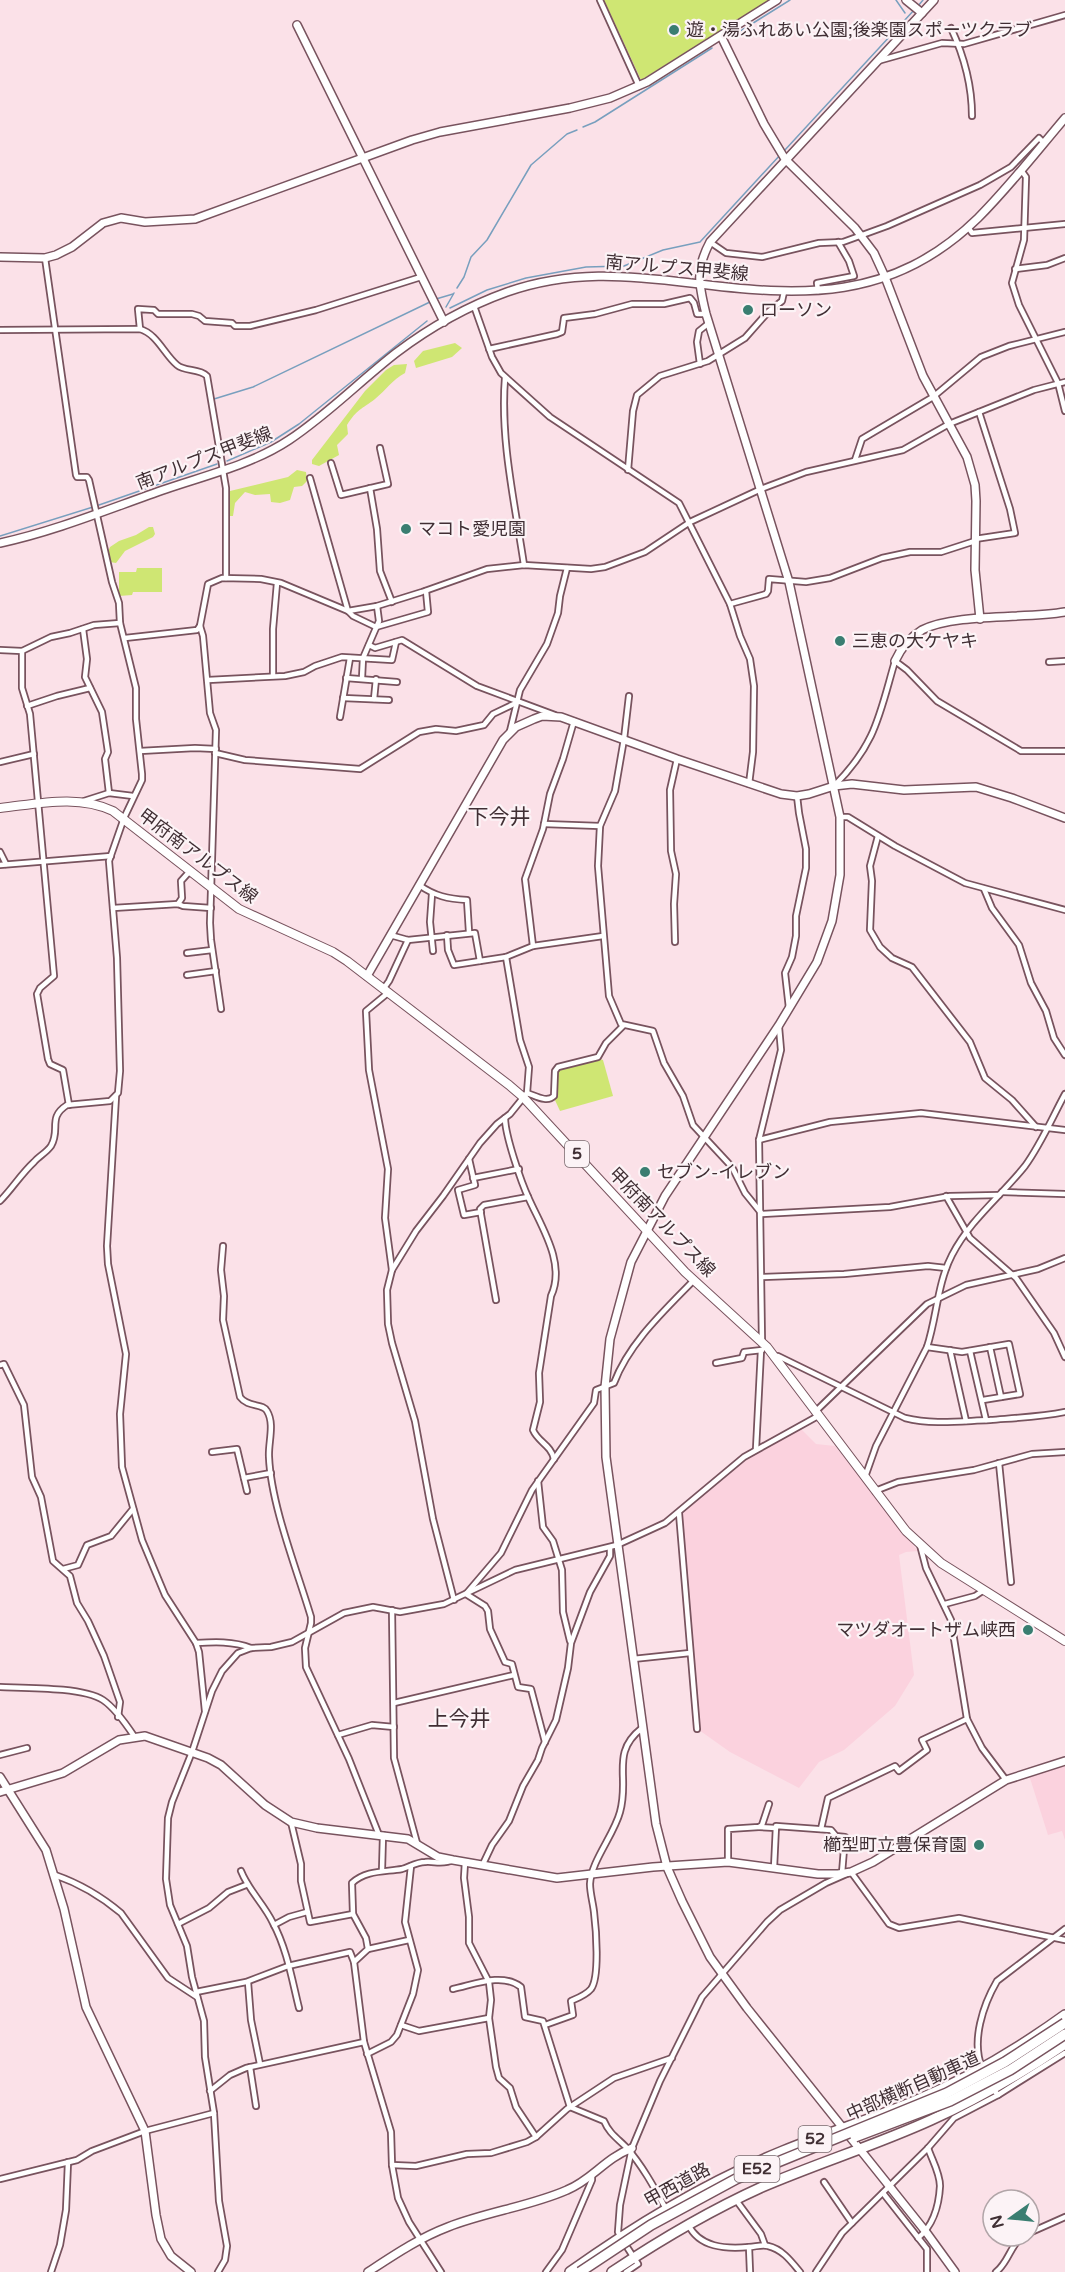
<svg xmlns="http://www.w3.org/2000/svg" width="1065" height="2272" font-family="'Varela Round','Noto Sans JP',sans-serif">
	<rect width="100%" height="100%" fill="#fbe1e8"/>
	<!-- built -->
	<g fill="#fbd2de">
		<path d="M800,1428L816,1444L835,1446L918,1551L906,1552L899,1555L914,1675L895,1706L844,1750L819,1762L799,1788L730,1752L699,1730L682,1514L756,1452Z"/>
		<path d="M1065,1764V1840L1062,1831L1048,1835L1029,1775Z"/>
	</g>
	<!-- green -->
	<g fill="#cfe673">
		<path d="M604,0H771L641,80Z"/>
		<path d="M455,343L462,348L452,357L416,368L414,361L423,351Z"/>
		<path d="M407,364L405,373C392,380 386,390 375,399C361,410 358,408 347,425L348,434L337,445L339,455L319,466L312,464V460L365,391L386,370L394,365Z"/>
		<path d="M297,470L306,472L307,481L302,486L294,487L290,500L280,503L271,502L270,494L255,495L245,492L235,503L233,516H230L227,513L230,491L288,477Z"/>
		<path d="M149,527H153L155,534L153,537L125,551L116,563L110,562L108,552L110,547L119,541L136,535Z"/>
		<path d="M137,568H162V592H133L132,595L119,596V572H136Z"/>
		<path d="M600,1059L603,1060L613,1096L560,1111L554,1098L556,1073L561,1069Z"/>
	</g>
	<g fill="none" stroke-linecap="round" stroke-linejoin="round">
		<!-- stream -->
		<g stroke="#789fbe" stroke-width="1.5">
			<path d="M896,0L905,13"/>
			<path d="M918,6L923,0"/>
			<path d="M734,35L790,0"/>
			<path d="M583,127L595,122L712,48"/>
			<path d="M784,151L915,9"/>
			<path d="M457,288L464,277L471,257L487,240L531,165L567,134L577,130"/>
			<path d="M436,299L453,294"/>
			<path d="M446,307L454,293"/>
			<path d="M450,308L487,290L526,278L586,267L624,266L663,250L700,242L781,154"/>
			<path d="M214,399L253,387L432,301"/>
			<path d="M227,461L271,442L299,424L427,321"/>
			<path d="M99,505L217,464"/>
			<path d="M0,536L93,507"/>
		</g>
		<defs>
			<g id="street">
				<path d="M600,0L639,86"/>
				<path d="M951,28C964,56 972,85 972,116"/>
				<path d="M878,61L942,43L964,44L1065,15"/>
				<path d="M1021,170L1026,177L1024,240L1012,283L1019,305L1058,383L1065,411"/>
				<path d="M968,227L972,233L1065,224"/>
				<path d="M710,242L726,253L762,257L819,243L843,242L887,226L980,185L1011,167L1039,138L1044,143"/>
				<path d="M1015,269L1047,265L1065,258"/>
				<path d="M818,291L817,283L854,276L849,261L838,242"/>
				<path d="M474,306L492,357L501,373L550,417L679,503L730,604L740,636L750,659L754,686L753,752L749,784"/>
				<path d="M140,329L138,309L154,310L158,314H192L199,316L205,321L232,323L235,326H250L316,310L421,277"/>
				<path d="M0,330L140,329C157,334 164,354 177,365C185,372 199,368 207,376L226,488V578"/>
				<path d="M489,349L557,334L562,332L564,318L595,314L632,304H664L690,298L694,303L697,314H706"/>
				<path d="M700,364L697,342L699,331L709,323"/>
				<path d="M505,378C500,440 515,504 524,565"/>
				<path d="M855,460L862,439L933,397L981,357L1009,346L1065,332"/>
				<path d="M331,463L341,495L388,484L380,448"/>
				<path d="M628,470L633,411L637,395L660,376L708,361L745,338L768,312L782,301L784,292"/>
				<path d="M310,478L348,611L353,616L376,627L428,612L426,591"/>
				<path d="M370,488L377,529L380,571L392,602"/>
				<path d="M975,539L1015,533L1010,509L979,412"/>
				<path d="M730,604L766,594L768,591L769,579L806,582L830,578L882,558L910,552H941L975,541"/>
				<path d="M200,626L203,636L210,713L216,730L210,923L211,940L221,1009"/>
				<path d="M83,629L87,659L85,677L102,712L108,752L105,759L109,793"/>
				<path d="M125,638L197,630L200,626L208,584L222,578L261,579L281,583L348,611L377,606L422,592L487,569L524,565L591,569L605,567L645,552L690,522L761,489L806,472L903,450L949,424L1034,390L1065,382"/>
				<path d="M369,645L375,648L402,640L477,686L555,715"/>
				<path d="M0,650L22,651L51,637L70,633L94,625L120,623"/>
				<path d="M22,651V688L30,714L54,976L40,988L37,994L48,1059L50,1064L63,1070L69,1105"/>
				<path d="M1049,662L1065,661"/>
				<path d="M273,676V629L277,583"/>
				<path d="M346,678L397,682"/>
				<path d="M362,678L363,658L379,621L377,606"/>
				<path d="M208,680L285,676L304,672L315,666L342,657L392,660L396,642"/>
				<path d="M629,696L624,739L615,791L600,826L598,866L609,996L621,1024L653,1031L664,1063L683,1096L693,1125L732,1167L745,1193L762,1214L890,1207L950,1196L999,1195"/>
				<path d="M343,698L389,700"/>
				<path d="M374,699L376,679"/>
				<path d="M27,706L57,696L90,688"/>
				<path d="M340,717L350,658"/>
				<path d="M510,731L520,690L547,644L558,613L560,596L567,568"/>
				<path d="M140,751L195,748L216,749"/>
				<path d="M215,753L245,760L360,769L419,732L436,729L456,731L484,725L493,714L516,703"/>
				<path d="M0,762L34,754"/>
				<path d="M834,786C876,744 879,716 895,661L907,670L937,701L1021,751H1065"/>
				<path d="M84,801L109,793L133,796"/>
				<path d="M840,817H848L895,846L965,883L1065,910"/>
				<path d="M544,824L600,826"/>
				<path d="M878,836L870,866L872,881L870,930L880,947L892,958L912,967L970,1042L985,1078L1012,1100L1036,1127"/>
				<path d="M0,852L6,864"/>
				<path d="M0,865L111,856"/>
				<path d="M419,885C435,896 448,899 467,900L469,932"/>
				<path d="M984,889L992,908L1019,945L1031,983L1046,1011L1054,1038L1065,1055"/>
				<path d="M432,894L430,922L433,951"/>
				<path d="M178,904L182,898L181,881L190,871"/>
				<path d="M113,908L178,904L183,906L211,908"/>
				<path d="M390,935L408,940L475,933L480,961"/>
				<path d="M447,935L448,950L454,965L506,957L533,946L603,936"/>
				<path d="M675,942L674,904L676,874L671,851L670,790L677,759"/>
				<path d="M533,946L525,879L543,829L550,794L563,759L574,721"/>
				<path d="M187,953L212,950"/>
				<path d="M506,957L520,1040L529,1067L527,1093"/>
				<path d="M187,975L216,971"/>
				<path d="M384,988L389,981L408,940"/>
				<path d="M389,992L366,1011L369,1070L388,1169L385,1218L392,1270"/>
				<path d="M789,1008L785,973L792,957L796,936V916L806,868V849L799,813L797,796"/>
				<path d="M116,1096L107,1246L108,1264L126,1354L120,1414L122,1467L142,1540L165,1595L196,1643L199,1652L205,1711"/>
				<path d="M505,1118C505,1135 521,1182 529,1199C542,1228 566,1264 551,1296L539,1373L540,1402L533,1430C538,1442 551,1445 554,1459"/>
				<path d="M759,1140L830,1122L921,1113L1065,1130"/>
				<path d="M469,1159L475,1185L458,1190L464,1215L481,1212"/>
				<path d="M473,1178L519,1169"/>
				<path d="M1002,1192L1065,1194"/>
				<path d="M946,1196L970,1238L1016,1278L1054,1333L1065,1357"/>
				<path d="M0,1201C12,1189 21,1174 34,1162C39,1156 46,1153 51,1146C61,1129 47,1118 67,1105L110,1101L118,1093L120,1071L117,958L109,861L124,818L142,780V774L136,719V688L120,623L119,603L112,582L89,480L87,477H77L76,475L45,258"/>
				<path d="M223,1246L221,1270L224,1296L223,1320L240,1397C248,1408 263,1403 267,1411C275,1424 268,1443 269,1457C271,1505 297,1570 311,1617V1623L305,1648L306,1667L349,1759L379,1835"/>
				<path d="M763,1277L844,1274L928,1266L946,1268"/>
				<path d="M496,1300L480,1209L484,1205L528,1197"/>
				<path d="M762,1342L759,1140L781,1050L779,1027"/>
				<path d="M927,1347L962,1352L1009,1344L1020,1394L983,1400"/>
				<path d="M990,1347L1001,1397"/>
				<path d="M950,1350L966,1421"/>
				<path d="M970,1351L986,1420"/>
				<path d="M775,1357L778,1356L905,1418C933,1425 961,1421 990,1420C1015,1418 1040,1417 1065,1412"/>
				<path d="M716,1363L742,1358L744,1352L762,1350"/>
				<path d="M0,1365L4,1364L24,1405L32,1477L41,1497L53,1561L70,1576L77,1603L88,1621L104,1656L120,1702L118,1717"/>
				<path d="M815,1412L927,1304L966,1285L1038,1269L1065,1258"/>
				<path d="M756,1449L761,1350"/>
				<path d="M212,1452L237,1449L247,1491"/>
				<path d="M999,1463L1011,1582"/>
				<path d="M865,1477L876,1446L927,1347C937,1317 937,1284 952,1255C970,1220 1001,1196 1025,1166C1041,1144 1052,1118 1065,1094"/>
				<path d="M244,1478L271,1473"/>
				<path d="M538,1481L543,1527L553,1541L562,1570L563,1612L570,1641"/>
				<path d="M875,1491L898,1482L974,1470L1032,1454L1065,1452"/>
				<path d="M679,1513L697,1729"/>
				<path d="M920,1545L926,1568L951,1620L967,1719L982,1748L1006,1780"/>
				<path d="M63,1569L78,1565L87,1545L111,1536L133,1509"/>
				<path d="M454,1600L433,1519L415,1421L392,1343L388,1324L387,1290L392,1270L416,1231L443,1196L480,1143L497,1124L510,1114L527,1093C536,1096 547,1103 554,1096L555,1071L558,1067L598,1057L606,1043L623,1026"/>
				<path d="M945,1604L975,1596L984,1590"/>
				<path d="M392,1610L394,1758L417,1843"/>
				<path d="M196,1643C214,1642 233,1641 251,1648"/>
				<path d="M633,1659L690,1653"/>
				<path d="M0,1687C25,1688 83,1687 103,1700C115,1708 126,1724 134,1736"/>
				<path d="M394,1703L514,1675"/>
				<path d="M338,1735L372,1725L394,1727"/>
				<path d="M545,1742L531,1689L518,1687L512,1664L505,1662L490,1629L488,1611L485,1606L466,1594L501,1553L532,1490L594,1403L596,1390L614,1383C629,1343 664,1311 694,1280"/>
				<path d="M0,1755L27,1748"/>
				<path d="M291,1822L301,1864V1881L310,1922L353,1914"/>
				<path d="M759,1827L776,1828"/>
				<path d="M821,1829L828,1798L895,1766L899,1771L927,1750L922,1740L967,1719"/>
				<path d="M465,1862L464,1878L469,1917V1943L489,1982L491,2000L489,2018L496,2067L499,2078L510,2088L516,2107L536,2137"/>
				<path d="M728,1862V1829L759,1827L762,1825L769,1804"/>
				<path d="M483,1864L492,1845L509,1821L523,1786L538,1760L542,1748L556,1720L568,1668L571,1643L590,1592L610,1556V1548"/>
				<path d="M774,1868L776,1826L831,1830L836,1836L845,1837L842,1873"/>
				<path d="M382,1870L383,1835"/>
				<path d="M241,1871C249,1891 264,1904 273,1923C287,1949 292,1980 299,2008"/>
				<path d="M55,1875C78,1883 102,1897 121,1913L168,1978L197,1997"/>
				<path d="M178,1924L209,1908L228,1892L246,1885"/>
				<path d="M274,1925L289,1917L307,1912"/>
				<path d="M368,1949L409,1940"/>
				<path d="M248,1982L251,2020L260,2064"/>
				<path d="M453,1989C473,1985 502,1972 521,1987L525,2017L543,2021L570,2107L604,2121C609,2133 617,2138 626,2147C642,2165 654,2187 666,2209"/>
				<path d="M196,1992L246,1982L288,1966L350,1952L354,1962"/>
				<path d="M401,2025L419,2031L489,2018"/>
				<path d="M545,2025L573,2015L571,2001C578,1998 586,1995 591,1989C600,1977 596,1928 594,1912C593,1903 590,1893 590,1884C591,1861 614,1835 620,1812C630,1777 610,1753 642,1728"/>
				<path d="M367,2054L391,2042L397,2035L413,1994L418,1970L405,1922L411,1866"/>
				<path d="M250,2067L256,2106"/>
				<path d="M982,2068C971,2041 983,2005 997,1981L1065,1929"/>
				<path d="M993,2089L998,2095L1065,2053"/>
				<path d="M210,2091L230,2075L246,2068L364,2042"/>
				<path d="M392,2165L416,2166L467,2154L491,2153L527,2142L536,2137L567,2109L614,2078L672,2058"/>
				<path d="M0,2179L77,2160L92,2151L145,2131L214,2113"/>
				<path d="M824,2182L852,2223"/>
				<path d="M883,2193L927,2249V2272"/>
				<path d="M736,2200L761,2234L765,2245"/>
				<path d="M688,2224C699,2248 726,2249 749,2247C755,2247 762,2244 768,2246C782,2249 791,2261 800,2272"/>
				<path d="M1029,2233L1065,2217"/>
				<path d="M620,2236L618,2232L620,2205L632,2148L660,2081L702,1997L767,1922L780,1910L826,1883L851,1872L889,1924L899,1928L959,1918L1065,1940"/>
				<path d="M918,2238C933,2226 939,2205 940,2186C940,2173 932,2160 928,2148"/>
				<path d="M625,2244L638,2264L626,2272"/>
				<path d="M749,2247L750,2272"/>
				<path d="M51,2272L60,2245L66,2210L68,2162"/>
				<path d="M218,2272L225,2260L227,2246L219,2201L214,2113L205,2057L204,2021L192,1977L187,1946L170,1905L166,1879L168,1818L172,1802L192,1752L212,1691L222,1671L238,1653L251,1648L271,1647L292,1642L344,1613L373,1607L400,1612L444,1604L515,1570L617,1545L665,1523L744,1457L818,1416"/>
				<path d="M441,2272L409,2222L398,2198L392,2165L391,2132L364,2042L354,1962L368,1949L366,1938L353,1914L352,1883C366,1870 385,1872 402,1869C409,1867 417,1862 425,1862C434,1861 443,1865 453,1860"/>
				<path d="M546,2272L562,2250L592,2180V2175"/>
				<path d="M816,2272L842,2233L928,2148L954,2118L998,2095"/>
				<path d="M996,2272C1009,2262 1010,2245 1023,2236"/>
			</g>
			<g id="secondary">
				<path d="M906,0L922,13"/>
				<path d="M934,0L710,242C695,270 699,285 706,314L789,582L840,817V875L832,921L817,962L779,1025L665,1196L631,1262L610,1339L605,1387L606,1457L656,1824L667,1867L682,1901L710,1957L747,2008L926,2232L955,2272"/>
				<path d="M297,25L444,322"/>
				<path d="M721,36L764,124L785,159L855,228L874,253L885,277L923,376L967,457L975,485L976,501L975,570L980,619"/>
				<path d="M0,257L45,258L56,255L72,247L103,223L121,218L145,222L195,219L412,140L440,132L570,108L610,98L647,82L777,0"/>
				<path d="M0,543C56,531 111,508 166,489C207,475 253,464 289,440C327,415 360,381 396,353C429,328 468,306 507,292C570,270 626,275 691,283C802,297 892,302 978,218C1009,187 1037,151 1065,118"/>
				<path d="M895,661C901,648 909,638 922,630C955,613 1026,619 1065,612"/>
				<path d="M367,976L503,740L516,727L534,719L542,716L561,717L677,759L781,794L797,796L809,794L834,786L852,784L904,790L976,787L1012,798L1065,818"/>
				<path d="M0,1777L46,1850L64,1909L86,2007L145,2131L156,2215L161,2239L171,2256L191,2272"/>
				<path d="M0,1792L63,1773L119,1740L145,1736L208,1758L221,1765L265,1805L291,1822L317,1828L408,1839L438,1857L453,1860L557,1878L653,1867L728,1862L818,1874H838L851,1872L873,1862L1006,1780L1065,1761"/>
				<path d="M368,2272C394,2255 419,2238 448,2227C486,2212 531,2206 567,2190C592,2180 604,2159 632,2148"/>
			</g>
			<path id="primary" d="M0,808C37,804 78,794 113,811L239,909L333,952L347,961L509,1085L523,1097L685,1272L767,1347L906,1531L941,1563L1065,1641"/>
			<g id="highway">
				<path d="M570,2272C637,2224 707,2182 783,2151C827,2133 872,2119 915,2101C969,2078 1018,2049 1065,2015"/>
				<path d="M612,2272C660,2240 709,2211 762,2187C818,2163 876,2145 931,2120C978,2099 1022,2073 1065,2044"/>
			</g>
		</defs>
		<!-- street casing -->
		<use href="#street" stroke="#78535e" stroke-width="8"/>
		<!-- secondary casing -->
		<use href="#secondary" stroke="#78535e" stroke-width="10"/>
		<!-- primary casing -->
		<use href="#primary" stroke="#78535e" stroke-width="10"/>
		<!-- highway casing -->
		<use href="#highway" stroke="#78535e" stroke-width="12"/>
		<!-- street -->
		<use href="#street" stroke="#fff" stroke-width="4.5"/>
		<!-- secondary -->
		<use href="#secondary" stroke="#fff" stroke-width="7"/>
		<!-- primary -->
		<use href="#primary" stroke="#fff" stroke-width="8"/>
		<!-- highway -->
		<use href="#highway" stroke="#fff" stroke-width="9"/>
		<defs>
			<g id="highway-bridge">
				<path d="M855,2137L950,2101L1010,2070L1065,2034"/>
				<path d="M580,2272L651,2225L736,2179L947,2093L1005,2062L1065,2023"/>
			</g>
		</defs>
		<!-- highway-bridge casing -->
		<use href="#highway-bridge" stroke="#78535e" stroke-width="12" stroke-linecap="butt"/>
		<!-- highway-bridge -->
		<use href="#highway-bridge" stroke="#fff" stroke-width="9"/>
	</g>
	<!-- markers -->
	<g fill="#3a7e71" stroke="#fcf3f6" stroke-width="2">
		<circle cx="674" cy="30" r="6"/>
		<circle cx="748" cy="310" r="6"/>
		<circle cx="406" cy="529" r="6"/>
		<circle cx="840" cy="641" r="6"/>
		<circle cx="645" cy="1172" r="6"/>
		<circle cx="1028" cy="1630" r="6"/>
		<circle cx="979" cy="1845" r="6"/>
	</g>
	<g text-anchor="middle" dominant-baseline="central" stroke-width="4.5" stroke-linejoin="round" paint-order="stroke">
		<!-- shield labels -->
		<g fill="#fcf3f6" stroke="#786a6e" stroke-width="1.5">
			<rect x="565" y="1141" width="24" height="26" rx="4.5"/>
			<rect x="798.5" y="2126" width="33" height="26" rx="4.5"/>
			<rect x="734.5" y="2156" width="45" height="26" rx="4.5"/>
		</g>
		<g font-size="16" font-weight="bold" fill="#402f34">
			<text x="577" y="1154">5</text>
			<text x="815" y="2139">52</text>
			<text x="757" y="2169">E52</text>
		</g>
		<!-- poi labels -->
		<g font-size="18" fill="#402f34" stroke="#fcf3f6" text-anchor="start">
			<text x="686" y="30">遊・湯ふれあい公園;後楽園スポーツクラブ</text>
			<text x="760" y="310">ローソン</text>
			<text x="418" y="529">マコト愛児園</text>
			<text x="852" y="641">三恵の大ケヤキ</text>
			<text x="657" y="1172">セブン-イレブン</text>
			<text x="1016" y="1630" text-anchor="end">マツダオートザム峡西</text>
			<text x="967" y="1845" text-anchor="end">櫛型町立豊保育園</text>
		</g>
		<!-- street labels -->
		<g font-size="18" fill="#402f34" stroke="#fcf3f6">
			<text transform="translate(677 268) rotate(5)">南アルプス甲斐線</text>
			<text transform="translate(204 458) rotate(-21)">南アルプス甲斐線</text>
			<text transform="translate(198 856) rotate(37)">甲府南アルプス線</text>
			<text transform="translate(662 1222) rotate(46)">甲府南アルプス線</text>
			<text transform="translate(913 2086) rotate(-24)">中部横断自動車道</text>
			<text transform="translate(677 2185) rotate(-29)">甲西道路</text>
		</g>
		<!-- quarter labels -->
		<g font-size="21" fill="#402f34" stroke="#fcf3f6">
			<text x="499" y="817">下今井</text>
			<text x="459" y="1719">上今井</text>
		</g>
	</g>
	<!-- north arrow -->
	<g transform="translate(1011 2218) rotate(255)"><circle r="28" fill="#fcf3f6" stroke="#b1a5a8" stroke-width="1.5"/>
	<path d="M0-4.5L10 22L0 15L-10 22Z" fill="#3a7e71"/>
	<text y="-9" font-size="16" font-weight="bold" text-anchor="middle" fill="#402f34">N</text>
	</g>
</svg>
